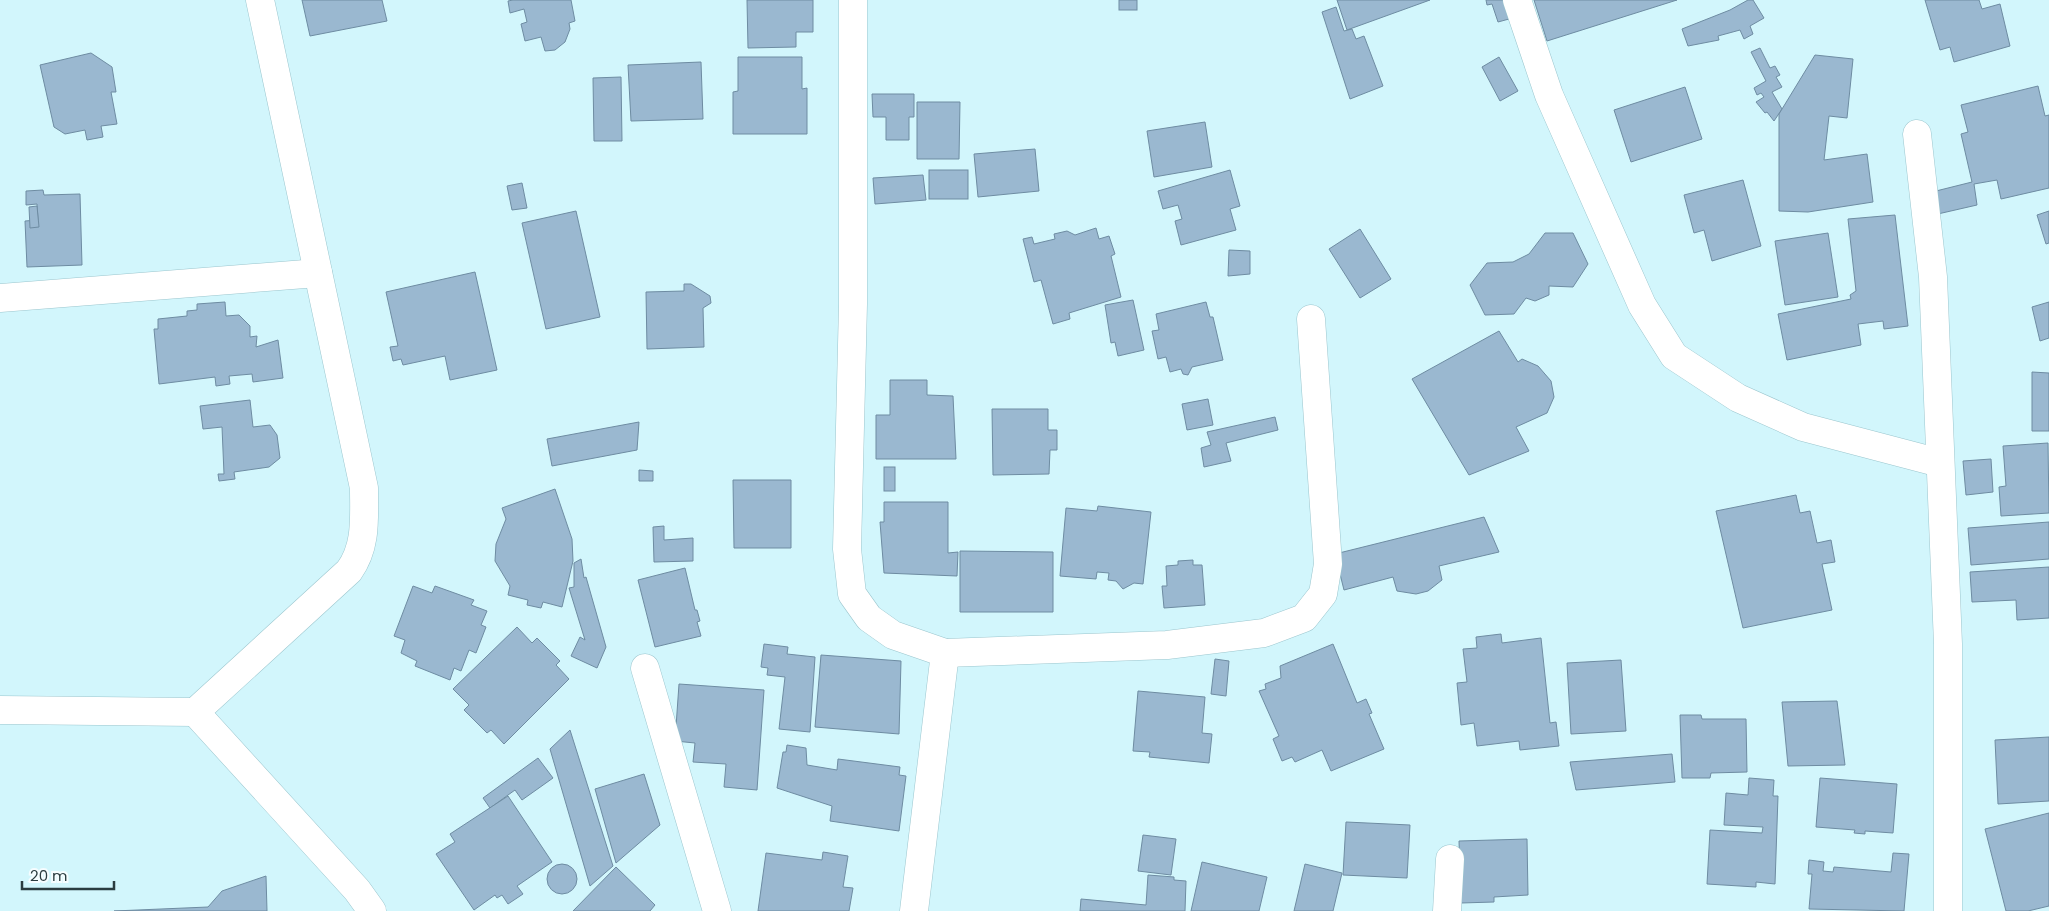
<svg xmlns="http://www.w3.org/2000/svg" width="2049" height="911" font-family="Poppins,sans-serif">
	<rect width="100%" height="100%" fill="#d2f6fc"/>
	<!-- building -->
	<g fill="#9ab8d0" stroke="#6e8ca2">
		<path d="M302,0H382L387,21L310,36Z"/>
		<path d="M513,0H571L575,21L569,23L570,29L565,42L555,50L545,51L541,37L525,41L521,24L527,22L524,9L510,13L508,1Z"/>
		<path d="M747,0H813V32H796V47L748,48Z"/>
		<rect x="1119" y="0" width="18" height="10"/>
		<path d="M1337,0H1430L1347,30Z"/>
		<path d="M1486,0H1503L1509,19L1498,22L1492,4L1487,5Z"/>
		<path d="M1534,0H1677L1547,41Z"/>
		<path d="M1748,0H1753L1764,18L1750,26L1753,34L1744,39L1740,30L1718,36L1719,40L1688,46L1682,29L1730,10Z"/>
		<path d="M1925,0H1979L1982,9L2000,4L2010,46L1954,62L1950,47L1940,50Z"/>
		<path d="M1336,7L1344,31L1352,29L1356,39L1364,36L1383,86L1350,99L1322,12Z"/>
		<path d="M1760,48L1770,68L1775,66L1780,75L1776,77L1782,87L1772,92L1782,109L1774,121L1767,112L1765,113L1756,102L1764,97L1761,93L1757,95L1754,88L1766,81L1751,52Z"/>
		<path d="M91,53L112,67L116,92H111L117,124L101,126L103,137L87,140L85,130L65,134L54,127L40,65Z"/>
		<path d="M1815,55L1853,59L1847,118L1829,116L1824,160L1867,154L1873,202L1808,212L1779,211V114Z"/>
		<path d="M738,57H802V89L807,88V134H733V92L738,91Z"/>
		<path d="M1499,57L1518,91L1500,101L1482,67Z"/>
		<path d="M701,62L703,119L631,121L628,65Z"/>
		<path d="M621,77L622,141H594L593,78Z"/>
		<path d="M2038,86L2045,116L2049,115V188L2001,199L1997,180L1974,184L1977,205L1929,216L1924,194L1972,182L1961,134L1968,132L1961,105Z"/>
		<path d="M1685,87L1702,139L1631,162L1614,110Z"/>
		<path d="M872,94H914V117H909V140H886V117H873Z"/>
		<path d="M917,102H960L959,159H917Z"/>
		<path d="M1205,122L1212,167L1154,177L1147,131Z"/>
		<path d="M1035,149L1039,191L978,197L974,154Z"/>
		<rect x="929" y="170" width="39" height="29"/>
		<path d="M1230,170L1240,206L1230,209L1236,230L1181,245L1175,221L1182,219L1178,205L1163,209L1158,191Z"/>
		<path d="M923,175L926,200L875,204L873,178Z"/>
		<path d="M1743,180L1761,246L1712,261L1704,230L1694,233L1684,195Z"/>
		<path d="M522,183L527,208L512,210L507,186Z"/>
		<path d="M43,190L44,195L80,194L82,265L27,267L25,221L38,220L37,204L26,205V191Z"/>
		<path d="M37,206L39,227L30,228L29,207Z"/>
		<path d="M576,211L600,317L546,329L522,223Z"/>
		<path d="M2049,211V243L2046,244L2037,215Z"/>
		<path d="M1895,215L1908,326L1884,329L1883,321L1858,324L1861,345L1787,360L1778,314L1851,299L1850,295L1856,291L1848,219Z"/>
		<path d="M1096,228L1099,239L1109,236L1115,254L1111,256L1121,297L1069,313L1070,319L1053,324L1041,280L1034,282L1023,239L1032,237L1034,244L1055,239L1054,234L1067,231L1075,235Z"/>
		<path d="M1360,229L1391,279L1360,298L1329,249Z"/>
		<path d="M1545,233H1573L1588,264L1573,287L1549,286V295L1535,301L1526,298L1514,314L1485,315L1470,285L1487,263L1513,262L1529,254Z"/>
		<path d="M1828,233L1838,297L1785,305L1775,241Z"/>
		<path d="M1229,250L1250,251V274L1228,276Z"/>
		<path d="M475,272L497,370L450,380L445,356L403,365L401,359L393,361L390,347L398,346L386,292Z"/>
		<path d="M684,284H691L710,296L711,303L703,308L704,347L647,349L646,292L684,291Z"/>
		<path d="M1133,300L1144,350L1118,356L1115,342L1111,343L1105,305Z"/>
		<path d="M225,302L226,316L239,315L250,326V337L257,336L256,347L278,340L283,378L253,382L252,374L229,376L230,384L216,386L215,377L159,384L154,329H158V319L187,316V311L197,310V304Z"/>
		<path d="M1206,302L1210,317H1213L1223,360L1192,367L1188,375L1183,374L1181,369L1170,372L1166,357L1158,359L1152,331L1159,330L1156,314Z"/>
		<path d="M2049,302V338L2040,341L2032,307Z"/>
		<path d="M1499,331L1518,362L1522,359L1538,366L1551,381L1554,397L1547,413L1516,427L1529,451L1469,475L1412,379Z"/>
		<path d="M2032,372L2049,373V431H2032Z"/>
		<path d="M890,380H927V395L953,396L956,459H876V415H890Z"/>
		<path d="M1208,399L1213,425L1187,430L1182,404Z"/>
		<path d="M250,400L253,427L270,425L277,435L280,458L269,467L234,472L235,479L219,481L218,474H224L222,427L203,429L200,406Z"/>
		<path d="M992,409H1048V430H1057V450H1050L1049,474L993,475Z"/>
		<path d="M1275,417L1278,430L1226,443L1231,461L1204,467L1201,448L1211,445L1207,432Z"/>
		<path d="M639,422L637,450L552,466L547,439Z"/>
		<path d="M2048,443L2049,513L2001,516L1999,487L2006,486L2003,446Z"/>
		<path d="M1991,459L1993,492L1966,495L1963,461Z"/>
		<rect x="884" y="467" width="11" height="24"/>
		<path d="M639,470L653,471V481H639Z"/>
		<path d="M733,480H791V548H734Z"/>
		<path d="M555,489L572,539L573,561L562,607L543,602L541,608L527,605L528,600L508,595L510,586L495,561L496,544L506,519L502,508Z"/>
		<path d="M1796,495L1800,513L1810,511L1817,543L1831,540L1835,562L1822,564L1832,610L1743,628L1716,511Z"/>
		<path d="M884,502H948V553L958,552L957,576L884,573L880,522H884Z"/>
		<path d="M1098,506L1151,512L1143,584L1134,583L1123,589L1116,581L1108,580L1109,573L1097,572L1096,579L1060,576L1066,508L1097,511Z"/>
		<path d="M1484,517L1499,552L1439,566L1442,580L1428,591L1416,594L1397,591L1393,577L1344,590L1335,554Z"/>
		<path d="M2049,522V559L1971,565L1968,528Z"/>
		<path d="M664,526V540L693,538V561L654,562L653,527Z"/>
		<path d="M960,551L1053,552V612H960Z"/>
		<path d="M581,559L584,578L586,577L606,647L597,668L571,656L580,637L585,640L569,588L574,587V563Z"/>
		<path d="M1193,560V565H1202L1205,605L1164,608L1162,586H1167L1166,566L1178,565V561Z"/>
		<path d="M2049,567V618L2017,620L2016,600L1972,602L1970,572Z"/>
		<path d="M685,568L695,610H697L700,621L697,622L701,636L655,647L638,580Z"/>
		<path d="M413,586L432,593L435,586L474,600L471,605L487,611L481,625L486,627L476,653L469,650L461,671L454,668L450,680L415,666L417,661L401,653L405,640L394,636Z"/>
		<path d="M517,627L532,643L537,638L560,661L556,665L569,679L504,744L491,730L487,733L464,710L469,705L453,689Z"/>
		<path d="M1501,634L1502,643L1541,638L1550,723L1556,722L1559,746L1520,750L1519,741L1477,746L1474,723L1461,725L1457,683L1467,682L1463,649L1477,648L1476,637Z"/>
		<path d="M764,644L788,647L787,654L815,657L810,732L779,729L785,677L767,675L768,668L761,667Z"/>
		<path d="M1333,644L1357,703L1366,699L1372,713L1369,714L1384,749L1331,771L1322,750L1295,762L1292,757L1282,761L1273,739L1279,736L1259,691L1266,689L1265,684L1281,678L1280,666Z"/>
		<path d="M821,655L901,661L899,734L815,727Z"/>
		<path d="M1215,659L1229,661L1226,696L1211,694Z"/>
		<path d="M1621,660L1626,731L1571,734L1567,663Z"/>
		<path d="M679,684L764,690L757,790L724,787L726,764L693,762L695,743L675,741Z"/>
		<path d="M1138,691L1205,697L1202,733L1212,734L1209,763L1149,757L1150,752L1133,751Z"/>
		<path d="M1837,701L1845,765L1788,766L1782,702Z"/>
		<path d="M1680,715H1701L1702,719H1746L1747,772L1711,773L1710,778H1682Z"/>
		<path d="M570,730L613,866L590,886L550,749Z"/>
		<path d="M2049,737V801L1998,804L1995,740Z"/>
		<path d="M787,745L806,748L807,765L837,770L838,759L900,767L899,775L906,776L899,831L830,821L832,806L777,788L783,752H786Z"/>
		<path d="M1672,754L1675,782L1576,790L1570,762Z"/>
		<path d="M538,758L553,778L522,800L515,790L490,808L483,798Z"/>
		<path d="M644,774L660,825L616,863L595,789Z"/>
		<path d="M1749,778L1774,780L1773,796H1778L1775,884L1756,882V887L1707,884L1710,830L1762,833L1763,827L1724,825L1726,793L1748,795Z"/>
		<path d="M1820,778L1897,784L1893,833L1865,831V834L1854,833L1855,830L1816,827Z"/>
		<path d="M508,796L552,862L517,886L523,894L508,904L502,895L497,898L495,895L474,910L436,854L455,842L450,834Z"/>
		<path d="M2049,813V906L2028,911H2006L1985,829Z"/>
		<path d="M1346,822L1410,825L1407,878L1343,875Z"/>
		<path d="M1143,835L1176,839L1171,875L1138,871Z"/>
		<path d="M1527,839L1528,895L1494,897V902L1461,903L1459,841Z"/>
		<path d="M823,852L848,856L843,887L853,888L849,911H758L766,853L822,860Z"/>
		<path d="M1893,853L1909,854L1904,911L1809,909L1812,874H1808L1809,860L1824,862L1823,871L1833,872L1834,867L1891,872Z"/>
		<path d="M1202,862L1267,877L1259,911H1191Z"/>
		<path d="M1305,864L1342,873L1333,911H1294Z"/>
		<circle cx="562" cy="879" r="15"/>
		<path d="M616,867L655,905L650,911H573Z"/>
		<path d="M1148,875L1174,877V880L1186,881L1185,911H1080L1081,899L1146,905Z"/>
		<path d="M266,876L267,911H114L208,907L222,891Z"/>
	</g>
	<g fill="none" stroke-linecap="round" stroke-linejoin="round">
		<defs>
			<g id="minor">
				<path d="M260,0L364,488C364,518 367,546 349,571L195,712L357,890L372,911"/>
				<path d="M853,0V304L847,549L852,594L869,618L893,635L945,653L914,911"/>
				<path d="M1517,0L1549,95L1642,305L1674,356L1738,398L1803,427L1940,463"/>
				<path d="M1917,134L1933,277L1948,644V911"/>
				<path d="M0,298L318,273"/>
				<path d="M945,653L1167,645L1264,633L1304,618L1323,594L1328,564L1311,319"/>
				<path d="M645,668L717,911"/>
				<path d="M0,710L195,712"/>
				<path d="M1447,911L1450,859"/>
			</g>
		</defs>
		<!-- minor casing -->
		<use href="#minor" stroke="#9bc6ce" stroke-width="29"/>
		<!-- minor -->
		<use href="#minor" stroke="#fff" stroke-width="28"/>
	</g>
	<!-- scale -->
	<path d="M22 881v8h92v-8" fill="none" stroke="#2a3c40" stroke-width="2.5"/>
	<text x="30" y="881" font-size="15" fill="#2a3c40" stroke="#f5fdff" stroke-width="4" paint-order="stroke">20 m</text>
</svg>
